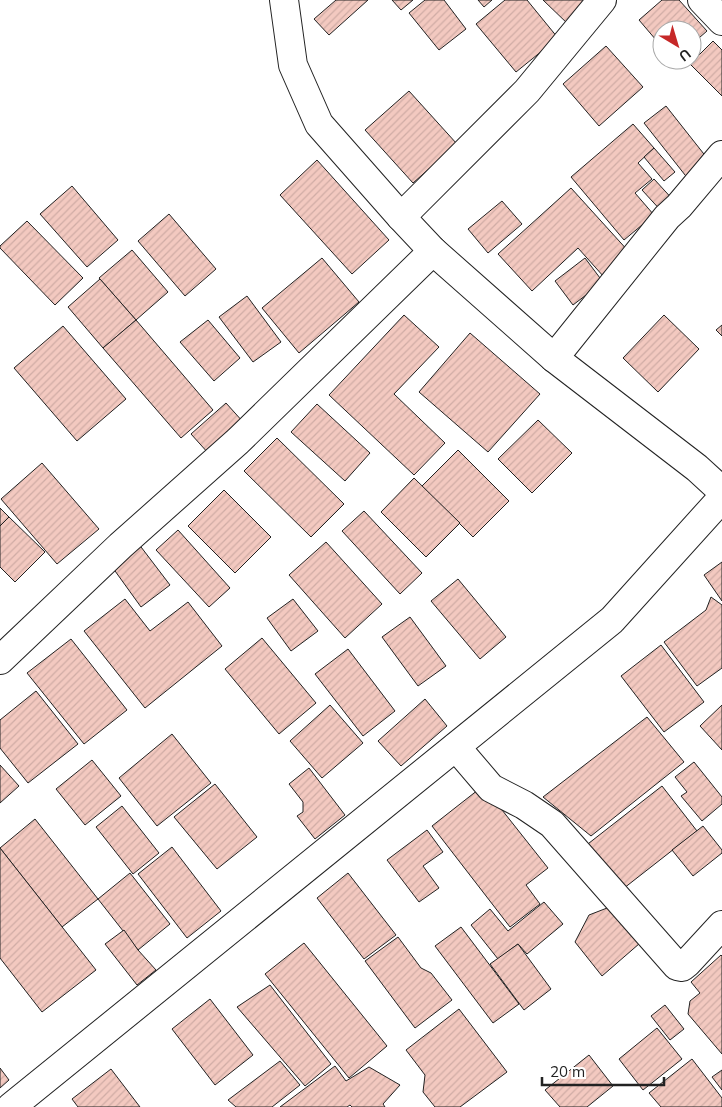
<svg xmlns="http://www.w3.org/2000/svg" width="722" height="1107" font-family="Mulish,sans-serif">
	<defs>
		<pattern id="building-hatch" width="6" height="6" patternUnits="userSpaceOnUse" patternTransform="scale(1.25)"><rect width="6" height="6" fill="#f3c9c0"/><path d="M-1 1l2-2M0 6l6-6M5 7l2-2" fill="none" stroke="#d0aca5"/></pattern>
	</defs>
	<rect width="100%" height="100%" fill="#fff"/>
	<!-- building -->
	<g fill="url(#building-hatch)" stroke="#222">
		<path d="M336,0H368L329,35L314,19Z"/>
		<path d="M392,0H413L401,10Z"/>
		<path d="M425,0H444L466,29L439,50L409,13Z"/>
		<path d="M478,0H492L484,7Z"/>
		<path d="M505,0H527L558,38L516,72L476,24Z"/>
		<path d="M543,0H594L569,25Z"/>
		<path d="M662,0H679L707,31L692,44V30H662V47L639,20Z"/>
		<path d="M713,41L722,50V96L690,64Z"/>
		<path d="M606,46L643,87L599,126L563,84Z"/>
		<path d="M409,91L457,144L413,183L365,130Z"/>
		<path d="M666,106L711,163L689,180L644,123Z"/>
		<path d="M633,124L654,148L638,163L652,179L635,193L654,215L624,240L571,177Z"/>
		<path d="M654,148L675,172L664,181L644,157Z"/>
		<path d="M317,160L389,240L352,274L280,195Z"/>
		<path d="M654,179L676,203L664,214L642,190Z"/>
		<path d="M72,186L118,240L87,267L40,214Z"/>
		<path d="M571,188L630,253L604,277L578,248L532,291L498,254Z"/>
		<path d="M502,201L522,224L488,253L468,229Z"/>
		<path d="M169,214L216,269L185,296L138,241Z"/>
		<path d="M27,221L83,278L55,305L0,248V246Z"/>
		<path d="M132,250L168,292L136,320L99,278Z"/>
		<path d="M322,258L359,302L299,353L262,308Z"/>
		<path d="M585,258L603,282L573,305L555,281Z"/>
		<path d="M100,279L136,320L103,348L68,307Z"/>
		<path d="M247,296L281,342L253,362L219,317Z"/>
		<path d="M404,315L439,347L394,394L445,443L414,475L329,395Z"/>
		<path d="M664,315L699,349L658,392L623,358Z"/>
		<path d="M136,320L213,410L181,438L103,348Z"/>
		<path d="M208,320L240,358L214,381L180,342Z"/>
		<path d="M722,325V336L716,330Z"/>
		<path d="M63,326L126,399L77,441L14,368Z"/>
		<path d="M470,333L540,394L488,452L419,392Z"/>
		<path d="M226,403L244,423L209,454L191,434Z"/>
		<path d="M317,404L370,453L345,481L291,432Z"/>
		<path d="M538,420L572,453L532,493L498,459Z"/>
		<path d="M277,438L344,504L311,537L244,471Z"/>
		<path d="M458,450L509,501L473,537L422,486Z"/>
		<path d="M42,463L99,529L57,564L1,499Z"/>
		<path d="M414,478L460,523L426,557L381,512Z"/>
		<path d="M224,490L271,537L235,573L188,526Z"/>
		<path d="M0,508L9,517L0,526Z"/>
		<path d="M364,511L422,573L400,594L342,531Z"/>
		<path d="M9,517L45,552L15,582L0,567V526Z"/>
		<path d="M178,530L230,588L209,607L156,550Z"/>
		<path d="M326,542L382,604L345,638L289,575Z"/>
		<path d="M138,543L170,585L141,607L110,564Z"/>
		<path d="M722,562V601L704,575Z"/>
		<path d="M458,579L506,637L480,659L431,601Z"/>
		<path d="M711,597L722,605V668L697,686L664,642L706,610Z"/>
		<path d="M125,599L150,631L188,602L222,646L145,708L84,631Z"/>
		<path d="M293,599L318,631L291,651L267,618Z"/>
		<path d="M410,617L446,666L418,686L382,637Z"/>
		<path d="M262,638L316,703L279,734L225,669Z"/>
		<path d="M71,639L127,710L84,744L27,673Z"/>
		<path d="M661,645L704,702L664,732L621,676Z"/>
		<path d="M348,649L395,711L363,736L315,674Z"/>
		<path d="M36,691L78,744L28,783L0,748V720Z"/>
		<path d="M425,699L447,726L401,766L378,741Z"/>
		<path d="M330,705L363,743L322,778L290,741Z"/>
		<path d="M722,705V750L700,726Z"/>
		<path d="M647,717L684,762L591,836L543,797Z"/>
		<path d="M172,734L211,783L157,826L119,778Z"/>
		<path d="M92,760L121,796L85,825L56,789Z"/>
		<path d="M694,762L722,797V804L702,821L681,796L687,792L675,777Z"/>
		<path d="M0,765L19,786L0,803Z"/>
		<path d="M309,768L345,815L315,839L297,816L303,812V802L289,784Z"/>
		<path d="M215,784L257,837L217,869L174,817Z"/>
		<path d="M483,786L548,868L526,885L540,904L510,927L432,826Z"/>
		<path d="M662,786L697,831L619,892L584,847Z"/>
		<path d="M122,806L159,853L133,874L96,827Z"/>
		<path d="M35,819L98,899L62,927L0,848Z"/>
		<path d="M703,826L722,850V853L693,876L672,850Z"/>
		<path d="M427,830L443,852L423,866L439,888L419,902L387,860Z"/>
		<path d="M172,847L221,911L187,938L138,874Z"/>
		<path d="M0,848L96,970L42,1012L0,958Z"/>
		<path d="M130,873L170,924L138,950L98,899Z"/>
		<path d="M348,873L396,935L364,959L317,898Z"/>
		<path d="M544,902L563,924L527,954L518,944L498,959L471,925L490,909L508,931Z"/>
		<path d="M620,903L647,937L602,976L575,942L589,915Z"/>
		<path d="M461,927L519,1004L493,1023L435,946Z"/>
		<path d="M124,930L138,950L156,970L137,985L105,944Z"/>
		<path d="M398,937L421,968L431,973L452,1000L415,1028L365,961Z"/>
		<path d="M304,943L387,1046L349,1078L265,974Z"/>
		<path d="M518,944L551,989L524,1010L490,964Z"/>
		<path d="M721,955L722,956V1054L688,1014L690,1001L700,993L691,982Z"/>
		<path d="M270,985L331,1064L305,1086L237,1007Z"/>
		<path d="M210,999L253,1055L215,1085L172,1029Z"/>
		<path d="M665,1005L684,1029L670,1040L651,1016Z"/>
		<path d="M459,1009L507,1072L460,1107H435L423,1092L425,1075L406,1050Z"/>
		<path d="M657,1028L682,1059L643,1090L619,1059Z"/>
		<path d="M589,1055L613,1086L587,1107H560L545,1090Z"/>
		<path d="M692,1059L722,1098V1107H661L649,1093Z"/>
		<path d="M280,1061L300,1085L272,1107H236L228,1100Z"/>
		<path d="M335,1066L346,1081L369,1067L400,1085L383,1104L385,1107H352L350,1105L347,1107H280Z"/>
		<path d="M0,1068L9,1080L0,1088Z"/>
		<path d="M111,1069L140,1107H78L72,1099Z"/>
		<path d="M722,1070V1090L712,1077Z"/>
	</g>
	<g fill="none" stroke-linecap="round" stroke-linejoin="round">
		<defs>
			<g id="street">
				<path d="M284,0L293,65L319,124L401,217L433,251L554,358L697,468L722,491"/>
				<path d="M702,0L722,21"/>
				<path d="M401,217L527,91L602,0"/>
				<path d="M554,358L667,217L679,206L722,155"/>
				<path d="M0,660L120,546L238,441L433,251"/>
				<path d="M456,747L491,788L524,805L552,824L677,966L682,967L687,963L722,925"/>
				<path d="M11,1107L612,620L722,498"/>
			</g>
		</defs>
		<!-- street casing -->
		<use href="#street" stroke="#222" stroke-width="30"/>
		<!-- street -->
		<use href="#street" stroke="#fff" stroke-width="28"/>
	</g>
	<!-- north arrow -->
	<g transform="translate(677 45) rotate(142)"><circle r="24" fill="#ffffff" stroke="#a7a7a7"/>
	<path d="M0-4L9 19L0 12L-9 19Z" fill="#c62828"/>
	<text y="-8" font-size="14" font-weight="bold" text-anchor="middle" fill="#222222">U</text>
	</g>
	<!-- scale -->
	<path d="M542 1077v8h122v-8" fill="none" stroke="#222222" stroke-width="2.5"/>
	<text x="550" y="1077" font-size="15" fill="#222222" stroke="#ffffff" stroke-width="4" paint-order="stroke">20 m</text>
</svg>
